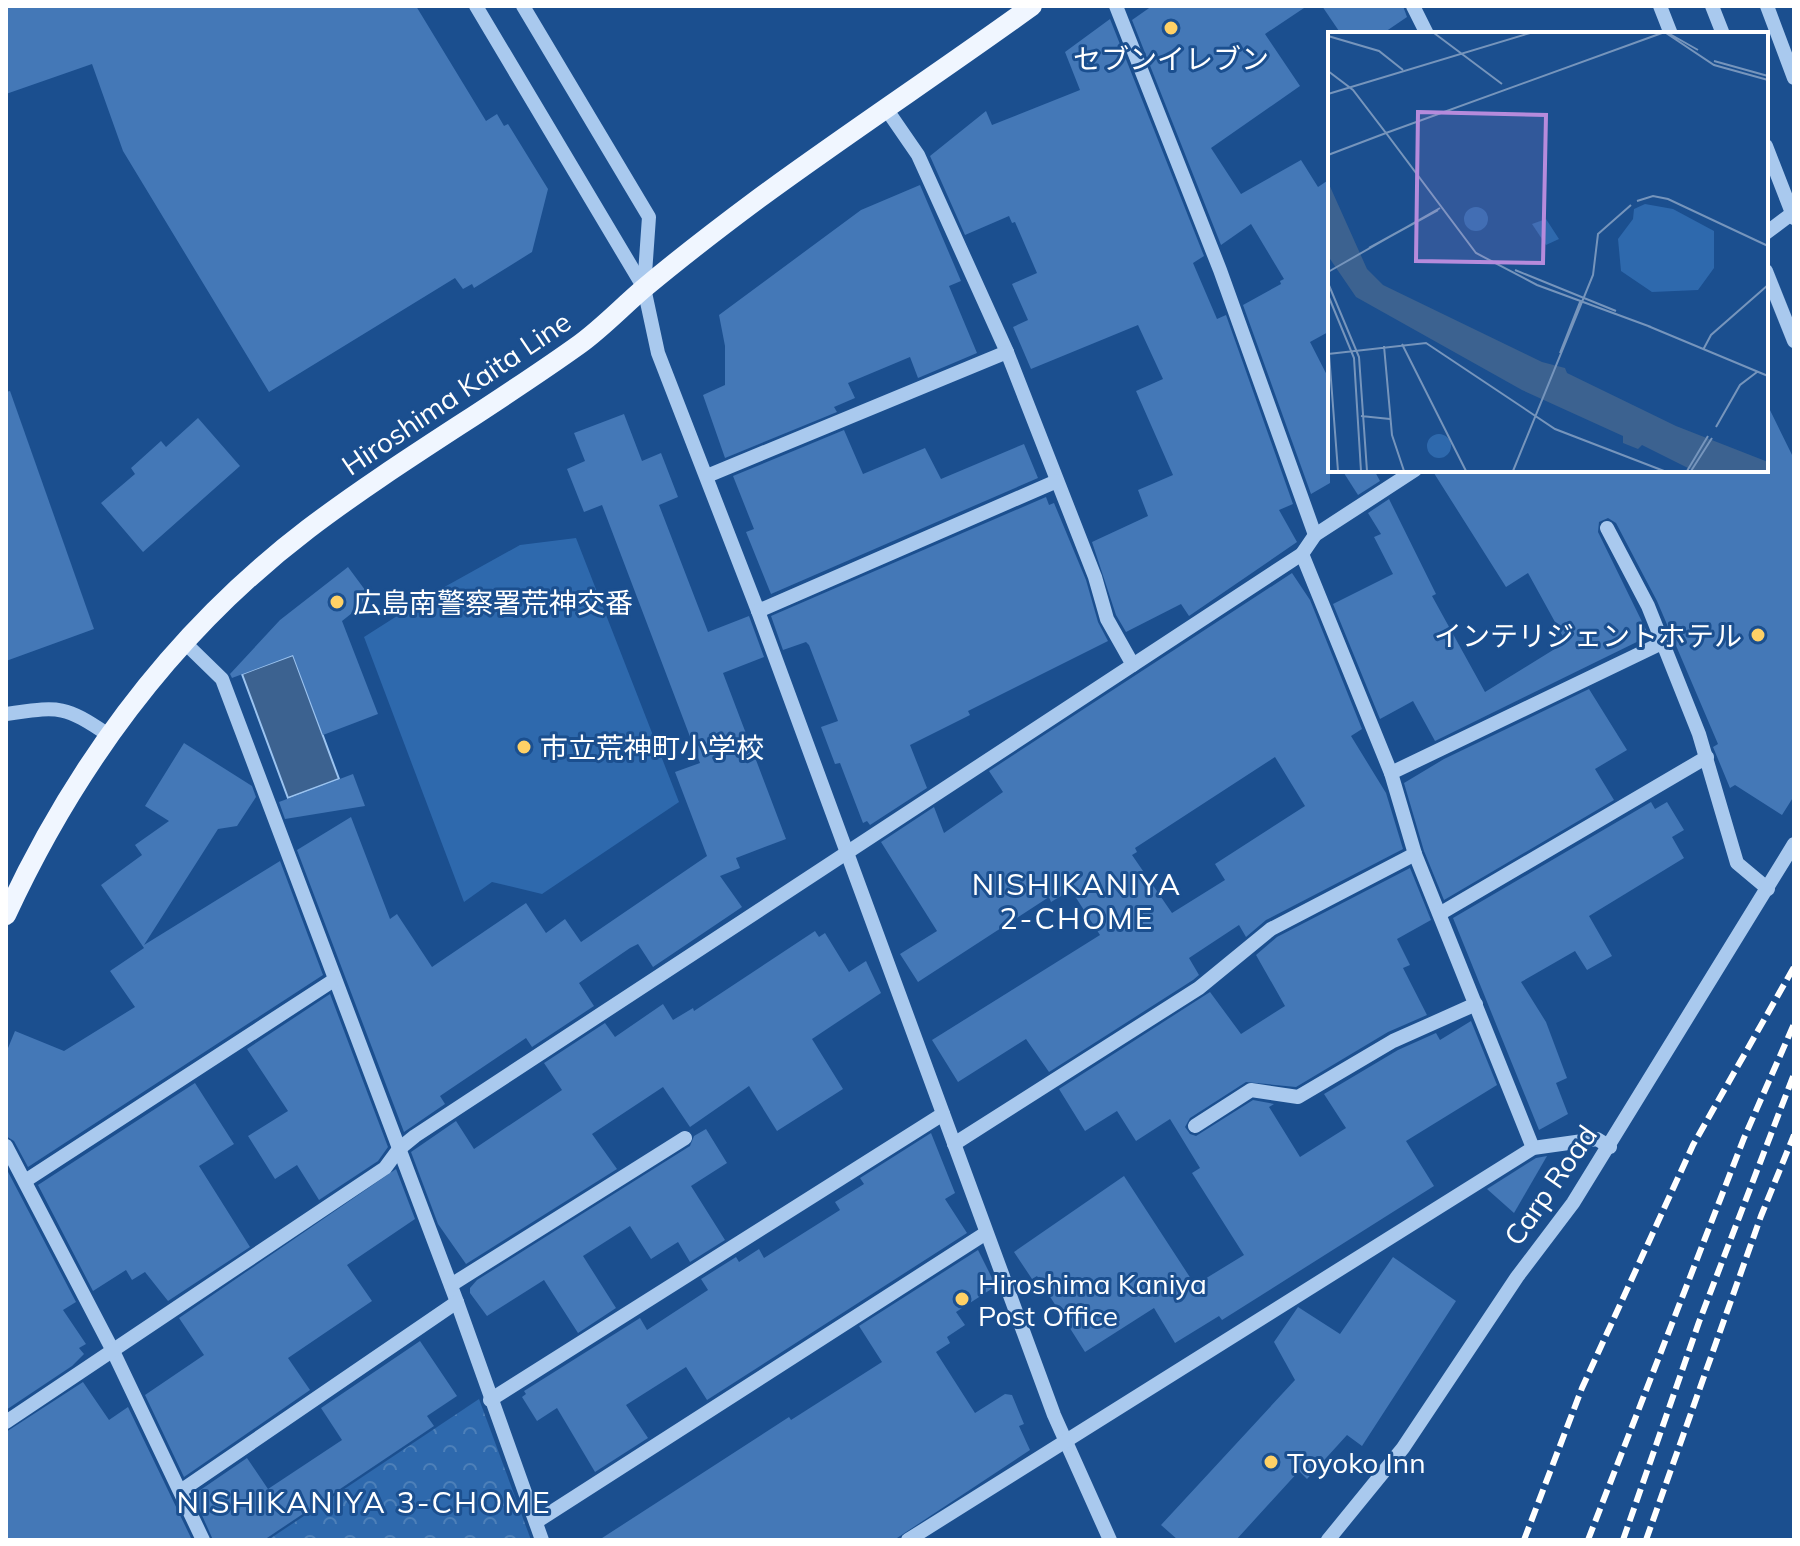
<svg xmlns="http://www.w3.org/2000/svg" width="1800" height="1546" font-family="Mulish,'Noto Sans JP',sans-serif">
	<defs>
		<pattern id="forest-crowns" width="20" height="18" patternUnits="userSpaceOnUse" patternTransform="scale(2)"><rect width="20" height="18" fill="#2e69ad"/><path d="M2 6a3 3 0 1 1 6 0M12 15a3 3 0 1 1 6 0" fill="none" stroke="#4d80b9"/></pattern>
	</defs>
	<rect width="100%" height="100%" fill="#1b4f8f"/>
	<!-- forest -->
	<path fill="url(#forest-crowns)" d="M479,1399L531,1540H268Z"/>
	<!-- garden -->
	<path fill="#2e69ad" d="M576,538L679,802L542,894L492,882L464,902L364,637L430,595L520,545Z"/>
	<!-- water -->
	<path fill="#3c6290" stroke="#9cc4f0" stroke-width="2" d="M293,655L339,779L288,798L242,674Z"/>
	<!-- building -->
	<g fill="#4478b7" fill-rule="evenodd">
		<path d="M6,6H416L486,121L497,114L504,126L508,124L548,189L532,252L474,288L472,284L463,289L455,278L269,392L123,151L92,64L6,94Z"/>
		<path d="M1152,6H1307L1265,34L1300,86L1211,148L1241,194L1301,160L1318,187L1330,179V331L1310,342L1330,381V483L1311,494L1243,305L1281,284L1280,281L1284,279L1251,224L1221,245L1132,20Z"/>
		<path d="M1322,6H1403L1407,17L1382,34H1341Z"/>
		<path d="M1110,19L1204,256L1193,263L1217,319L1226,315L1293,504L1279,510L1297,542L1189,616L1181,604L1126,632L1116,615L1092,542L1148,516L1138,490L1173,475L1136,391L1163,379L1138,325L1031,369L1013,327L1028,320L1012,284L1037,273L1015,222L1012,223L1009,216L965,235L930,156L986,111L992,125L1080,90L1065,52Z"/>
		<path d="M920,185L961,281L949,286L977,353L918,378L910,357L848,383L855,398L834,407L837,412L725,458L703,395L725,385V346L719,315L861,210Z"/>
		<path d="M10,391L94,629L6,661V392Z"/>
		<path d="M1766,402L1794,459V796L1782,815L1735,785L1730,788L1713,747L1718,744L1657,601L1616,523L1608,518L1599,522L1598,532L1649,636L1435,741L1413,701L1380,719L1333,604L1393,574L1374,537L1381,534L1368,513L1389,499L1436,594L1432,596L1485,692L1566,642L1528,573L1506,587L1432,470H1766Z"/>
		<path d="M624,414L642,461L661,453L678,497L659,505L708,632L749,616L764,657L723,673L786,839L736,858L740,868L720,876L742,907L653,967L638,944L630,948L579,983L594,1006L532,1047L526,1038L440,1096L445,1104L404,1132L297,850L351,817L390,919L397,914L432,967L526,903L546,933L565,919L581,942L707,856L675,772L700,763L602,505L584,512L567,469L585,461L574,433Z"/>
		<path d="M198,418L240,466L143,552L101,503L135,474L131,468L161,441L166,447Z"/>
		<path d="M844,430L863,474L925,448L941,479L1024,444L1038,478L771,594L746,532L754,529L733,476Z"/>
		<path d="M1342,470H1374L1380,481L1358,495Z"/>
		<path d="M1046,497L1049,505L1054,503L1086,580L1098,622L1108,641L968,711L970,715L910,745L927,788L870,825L867,821L863,823L840,763L835,764L821,727L838,721L809,645L806,642L783,650L771,616Z"/>
		<path d="M348,567L371,598L342,621L378,714L323,735L293,655L232,678L230,674L280,620Z"/>
		<path d="M1292,573L1310,600L1362,729L1351,736L1386,793L1403,849L1266,920L1246,937L1239,925L1189,958L1199,975L1193,980L1049,1072L1026,1039L958,1082L932,1040L1100,935L1071,890L1051,902L1049,897L918,982L900,954L937,931L881,842L934,807L944,833L1003,792L989,771ZM1275,757L1305,806L1215,864L1225,880L1172,913L1132,855L1137,852L1135,848Z"/>
		<path d="M1589,689L1627,750L1595,769L1614,800L1444,900L1424,851L1404,783L1444,759Z"/>
		<path d="M184,743L252,786L256,797L237,826L218,829L144,945L280,861L323,975L28,1167L14,1141L6,1136V1053L15,1031L64,1051L135,1007L110,971L144,948L101,885L142,855L135,845L169,821L145,806Z"/>
		<path d="M353,774L365,806L285,819L279,802Z"/>
		<path d="M1651,802L1655,809L1667,802L1684,830L1672,837L1684,858L1589,916L1612,956L1587,970L1575,951L1521,982L1546,1022L1567,1078L1556,1083L1568,1114L1539,1130L1453,918Z"/>
		<path d="M1410,868L1431,920L1397,939L1410,965L1403,968L1427,1015L1388,1032L1296,1087L1246,1082L1190,1118L1185,1127L1190,1134L1196,1136L1253,1100L1274,1104L1269,1107L1300,1157L1346,1128L1324,1094L1398,1050L1436,1033L1440,1040L1471,1021L1497,1085L1406,1141L1434,1186L1222,1320L1219,1316L1175,1343L1154,1308L1085,1352L1037,1276L1032,1279L1014,1252L1124,1176L1195,1285L1244,1255L1192,1173L1200,1168L1170,1119L1136,1141L1117,1111L1085,1131L1059,1089L1210,992L1241,1034L1285,1006L1256,955L1277,937Z"/>
		<path d="M815,931L819,937L825,933L849,972L866,961L881,993L812,1039L843,1089L777,1131L749,1086L690,1127L663,1087L592,1134L617,1169L466,1264L438,1224L411,1152L456,1121L474,1149L562,1090L544,1063L605,1023L615,1037L663,1004L673,1020L693,1008L694,1011Z"/>
		<path d="M330,994L388,1147L378,1161L319,1200L297,1165L275,1179L248,1136L288,1111L247,1049Z"/>
		<path d="M195,1083L234,1144L199,1166L250,1247L168,1301L145,1272L132,1280L126,1270L93,1291L38,1185Z"/>
		<path d="M706,1129L727,1163L691,1186L725,1240L690,1262L678,1242L651,1259L630,1226L583,1256L616,1308L578,1333L544,1280L487,1316L470,1293V1288L477,1280L690,1146L694,1136Z"/>
		<path d="M931,1133L955,1193L945,1199L967,1233L707,1400L686,1367L626,1405L648,1438L595,1472L557,1408L537,1421L522,1397L526,1394L524,1391L640,1318L647,1330L708,1290L701,1279L736,1257L739,1262L759,1249L764,1258L840,1210L835,1202L864,1184L860,1178Z"/>
		<path d="M1547,1156L1514,1213L1487,1189L1536,1158Z"/>
		<path d="M6,1168L76,1302L63,1310L86,1344L79,1348L84,1354L72,1366L6,1410Z"/>
		<path d="M396,1169L415,1219L347,1265L372,1301L288,1358L310,1390L184,1477L145,1395L204,1355L179,1318Z"/>
		<path d="M978,1250L996,1286L956,1312L965,1325L947,1337L950,1343L936,1352L975,1413L1005,1394L1012,1395L1024,1424L1019,1426L1030,1450L894,1540H599L789,1417L791,1420L882,1362L859,1326Z"/>
		<path d="M1393,1257L1456,1301L1362,1446L1347,1435L1307,1479L1299,1471L1236,1540H1178L1161,1525L1295,1380L1274,1342L1298,1307L1340,1334Z"/>
		<path d="M420,1341L457,1396L427,1416L434,1426L264,1540H213L193,1495L247,1458L268,1489L342,1440L321,1408Z"/>
		<path d="M83,1382L109,1420L128,1407L192,1540H6V1432Z"/>
	</g>
	<g fill="none" stroke-linecap="round" stroke-linejoin="round">
		<!-- minor -->
		<g stroke="#a9c9ee" stroke-width="14">
			<path d="M476,6L644,288"/>
			<path d="M523,6L649,217L644,288L658,353L758,611L1054,1415L1110,1540"/>
			<path d="M1116,6L1220,270L1315,535"/>
			<path d="M1413,6L1427,34"/>
			<path d="M1660,6L1671,34"/>
			<path d="M1712,6L1723,34"/>
			<path d="M1767,6L1794,78"/>
			<path d="M887,110L918,155L1007,352L1095,577L1107,619L1133,665"/>
			<path d="M1766,233L1794,212"/>
			<path d="M1766,271L1794,341"/>
			<path d="M707,476L1007,352"/>
			<path d="M1607,528L1648,606L1699,734L1737,863L1768,889"/>
			<path d="M1302,554L1391,773L1415,854L1533,1148"/>
			<path d="M758,611L1057,481"/>
			<path d="M183,641L222,679L457,1302L542,1540"/>
			<path d="M6,714C58,707 63,704 107,734"/>
			<path d="M1391,773L1664,642"/>
			<path d="M1441,913L1707,757"/>
			<path d="M1195,1126L1251,1090L1298,1097L1393,1041L1476,1004"/>
			<path d="M954,1144L1199,988L1271,929L1415,854"/>
			<path d="M6,1146L112,1349L203,1540"/>
			<path d="M25,1181L334,980"/>
			<path d="M451,1285L685,1138"/>
			<path d="M490,1400L943,1114"/>
			<path d="M6,1422L385,1168L399,1149L415,1136L1302,554L1315,535L1415,470"/>
			<path d="M182,1490L457,1302"/>
			<path d="M536,1522L986,1233"/>
			<path d="M908,1540L1533,1148L1597,1139L1610,1147"/>
			<path d="M1328,1540L1403,1448L1517,1277L1573,1203L1794,844"/>
		</g>
		<!-- major -->
		<path stroke="#f0f6ff" stroke-width="20" d="M6,915C77,762 174,631 308,529C395,463 491,408 580,344C602,328 622,307 643,289C680,258 719,228 758,199C848,133 942,71 1032,6"/>
		<!-- rail -->
		<g stroke="#fff" stroke-width="6" stroke-dasharray="14 6" stroke-linecap="butt">
			<path d="M1524,1540L1582,1388L1693,1145L1794,967"/>
			<path d="M1588,1540L1744,1138L1794,1024"/>
			<path d="M1623,1540L1699,1322L1794,1074"/>
			<path d="M1646,1540L1761,1216L1794,1135"/>
		</g>
		<!-- minor-bridge -->
		<path stroke="#a9c9ee" stroke-width="14" d="M1766,146L1794,218"/>
	</g>
	<!-- markers -->
	<g fill="#ffd166" stroke="#1b4f8f" stroke-width="3">
		<circle cx="1171" cy="28" r="8"/>
		<circle cx="337" cy="602" r="8"/>
		<circle cx="1758" cy="635" r="8"/>
		<circle cx="524" cy="747" r="8"/>
		<circle cx="962" cy="1299" r="8"/>
		<circle cx="1271" cy="1462" r="8"/>
	</g>
	<g text-anchor="middle" dominant-baseline="central" stroke-width="6" stroke-linejoin="round" paint-order="stroke">
		<!-- poi labels -->
		<g font-size="28" fill="#fff" stroke="#1b4f8f" text-anchor="start">
			<text x="1171" y="58" text-anchor="middle">セブンイレブン</text>
			<text x="353" y="602">広島南警察署荒神交番</text>
			<text x="1742" y="635" text-anchor="end">インテリジェントホテル</text>
			<text x="540" y="747">市立荒神町小学校</text>
			<text x="978" y="1283">Hiroshima Kaniya<tspan x="978" dy="32">Post Office</tspan></text>
			<text x="1287" y="1462">Toyoko Inn</text>
		</g>
		<!-- street labels -->
		<g font-size="28" fill="#fff" stroke="#1b4f8f">
			<text transform="translate(456 393) rotate(-34)">Hiroshima Kaita Line</text>
			<text transform="translate(1550 1185) rotate(-55)">Carp Road</text>
		</g>
		<!-- neighbourhood labels -->
		<g font-size="30" letter-spacing="2" fill="#fff" stroke="#1b4f8f">
			<text x="1077" y="884">NISHIKANIYA<tspan x="1077" dy="34">2-CHOME</tspan></text>
			<text x="364" y="1502">NISHIKANIYA 3-CHOME</text>
		</g>
	</g>
	<!-- overview -->
	<g transform="translate(1328 32)">
		<rect width="440" height="440" fill="#1b4f8f"/>
		<path d="M218,187L231,207L218,213L204,192ZM99 414a12 12 0 1 1 24 0a12 12 0 1 1-24 0Z" fill="#2e69ad"/>
		<path d="M317,172L345,177L386,199V236L370,258L324,260L293,239L290,207L305,187L306,177ZM136 187a12 12 0 1 1 24 0a12 12 0 1 1-24 0Z" fill="#2e69ad"/>
		<path d="M0,150L39,237L55,253L214,330L237,336L239,341L348,394L440,430V439H366L314,413L310,417L295,411V404L194,358L28,265L0,224Z" fill="#3c6290"/>
		<path fill="none" stroke="#7695bc" stroke-width="2" d="M106,1L174,52M338,1L386,33L440,48M340,1L370,18M0,4L51,19L75,38M386,29L440,44M0,39L25,58L58,101L334,1M0,62L202,1M0,123L58,101L148,221L209,253L323,295M309,169L325,164L340,167L440,214M41,216L110,178M187,238L288,279M0,240L112,176M0,251L31,325L39,439M0,263L26,326L33,439M320,294L440,344M74,312L138,439M56,314L64,403L76,439M375,318L383,303L440,253M232,321L252,270M0,322L98,311L227,397L336,439M1,322L10,439M33,384L62,387M388,395L412,353L429,340M185,439L265,243L270,202L303,173M359,439L380,404M363,439L384,406"/>
		<path fill="#b68bdc" fill-opacity="0.15" stroke="#b68bdc" stroke-width="4" d="M90,80L218,83L215,231L88,229Z"/>
		<rect width="440" height="440" fill="none" stroke="#fff" stroke-width="4"/>
	</g>
	<!-- border -->
	<rect width="1800" height="1546" fill="none" stroke="#ffffff" stroke-width="16"/>
</svg>
